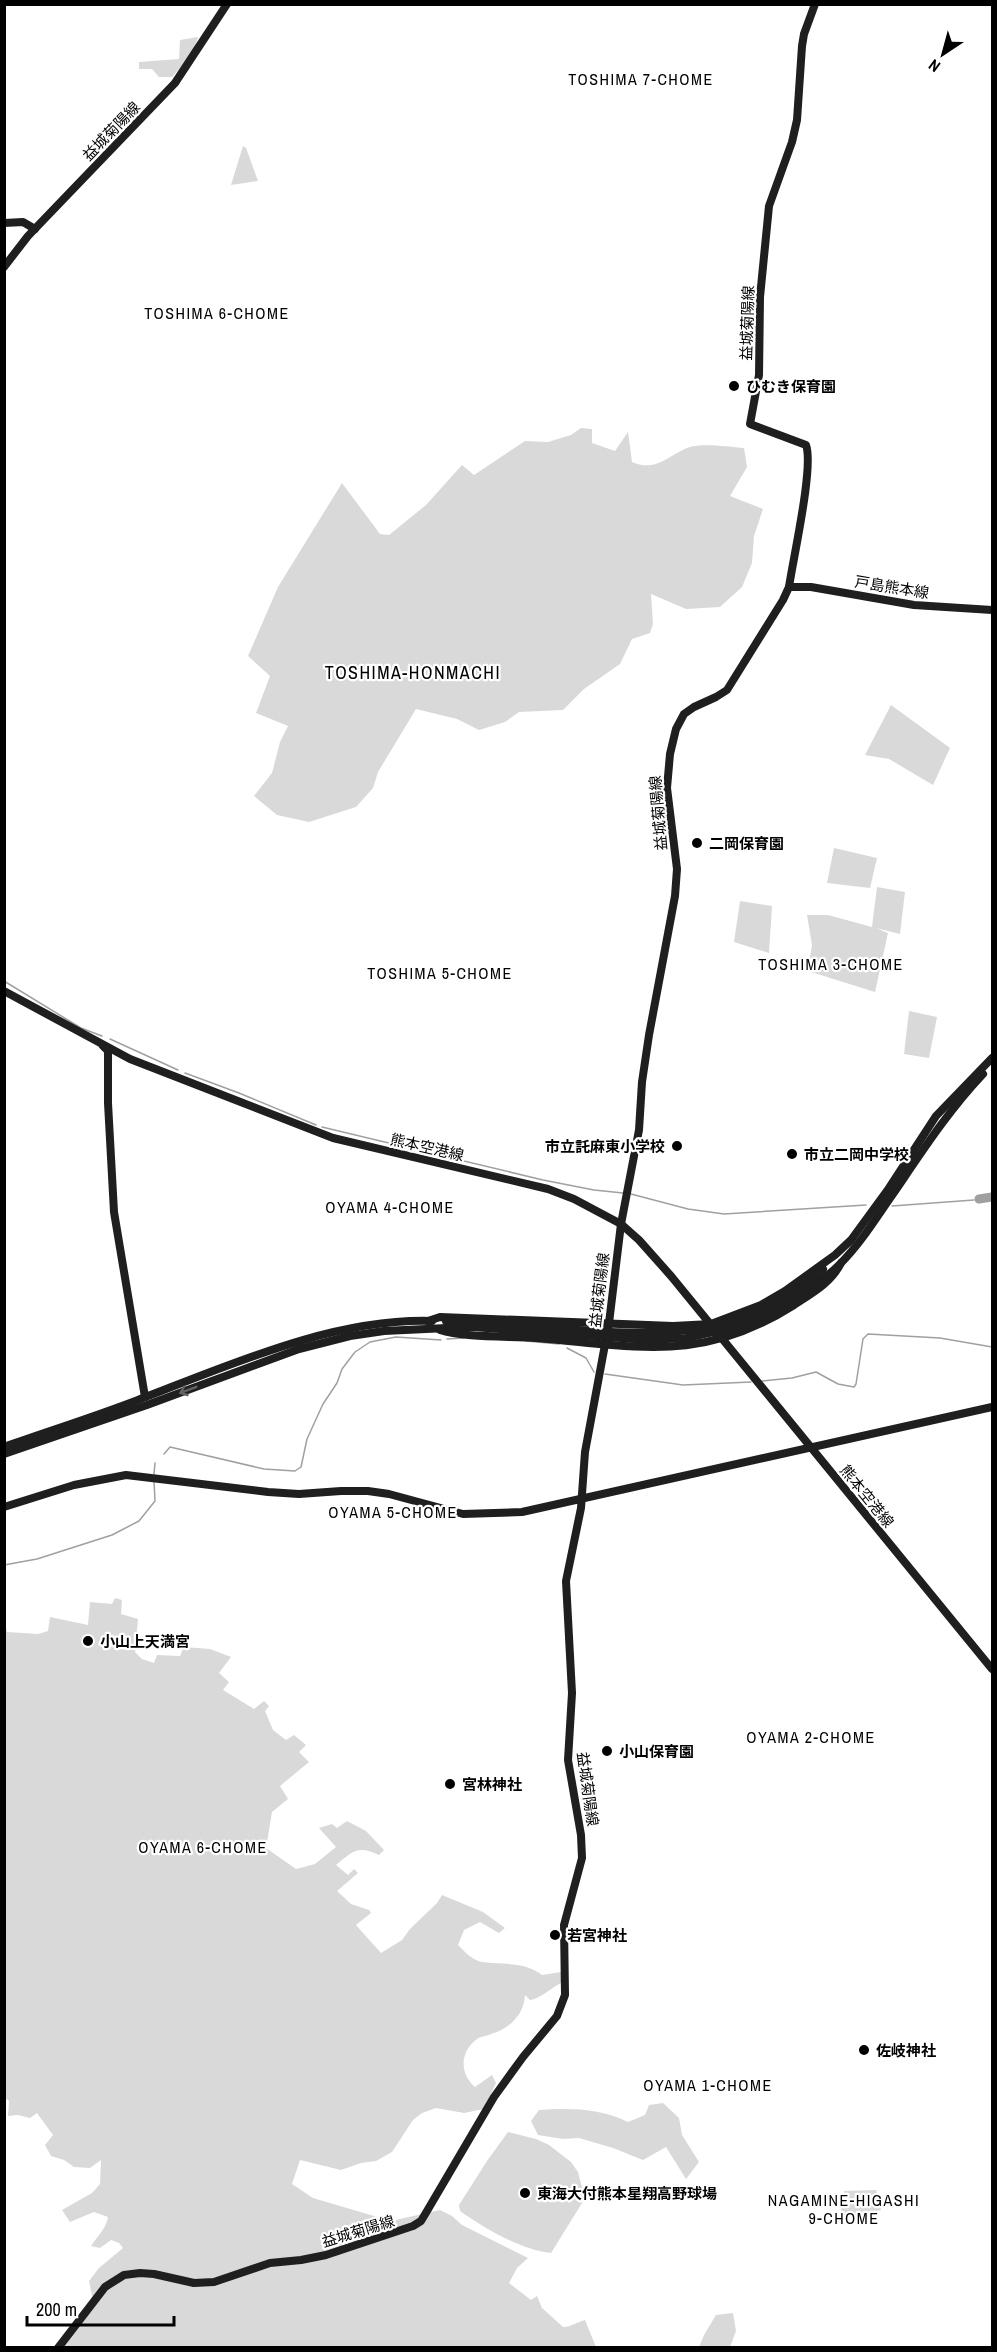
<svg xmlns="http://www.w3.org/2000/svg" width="997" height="2352" font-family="'Archivo Narrow','Noto Sans JP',sans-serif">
	<rect width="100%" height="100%" fill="#fff"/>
	<!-- green -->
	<g fill="#d9d9d9">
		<path d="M198,37C195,52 182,66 172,77H159L152,69H139V62L179,59L180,40Z"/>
		<path d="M243,146L246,148L258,181L231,185Z"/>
		<path d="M581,428L592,429V443L615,451L628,432L632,462C657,473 669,454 690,447C703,443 730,447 744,448L747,467L730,496L763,509L754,536L752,563L742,587L720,607L686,609L651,594L653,624L650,633L632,639L620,664L584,689L563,710L519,712L505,722L479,730L457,719L416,709L378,772L373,788L356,807L309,822L277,815L254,796L272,773L280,742L288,726L256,713L270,676L248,656L278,587L342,483L380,534L389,535L426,505L462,465L474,475L525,441L548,442L571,435Z"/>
		<path d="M891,705L950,748L933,785L889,759L865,755Z"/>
		<path d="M834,848L877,858L870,888L827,883Z"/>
		<path d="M877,887L905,892L900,934L876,928L888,933L875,992L808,971L812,945L807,915H828L872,927Z"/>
		<path d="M740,901L772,906L769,953L734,942Z"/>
		<path d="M909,1011L937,1017L929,1058L904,1054Z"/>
		<path d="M115,1598L122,1600L121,1614L138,1619L135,1652L142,1659L154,1663L157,1655L180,1656L184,1647L210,1649L231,1657L219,1673L229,1682L223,1690L254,1709L264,1701L269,1706L265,1711L273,1730L286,1740L294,1735L306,1745L299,1752L309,1762L280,1786L288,1799L272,1812L266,1848L296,1869L315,1864L336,1847L319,1828L332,1824L337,1828L347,1821L366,1831L384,1850L379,1855C358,1845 353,1851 336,1865L348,1875L354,1869L358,1873L337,1891L351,1904L369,1910L371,1913L356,1925L381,1953L402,1940L410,1929L437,1903L442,1895L483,1912L505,1928L499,1933L480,1922L464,1930L458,1945C465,1952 472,1960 482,1962C504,1965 524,1961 542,1975L561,1972L563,1982C552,1987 540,1999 530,2000L525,1995C524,2015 510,2028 491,2034C487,2036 481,2036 477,2039C460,2051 459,2074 475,2087L492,2075L496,2083L484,2109L464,2113L436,2108L422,2113L413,2120L392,2152L376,2161L361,2163L341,2170L300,2160L292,2184L313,2198L391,2221L440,2210L452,2216L462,2225L528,2258L517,2268L509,2283L531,2300L537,2296L542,2308L563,2327C571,2327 577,2322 585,2320L596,2347H58L93,2301L89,2281L99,2268L123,2248L119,2243L111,2240L100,2248L91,2246C97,2237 107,2227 108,2217L94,2212L70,2222L62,2210L92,2193L100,2184L101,2160L90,2168L74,2167L64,2160L51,2156L45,2145L53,2135L37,2113L30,2118L18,2115L8,2116L9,2101L5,2098L4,1620L7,1632L38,1634L48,1631L50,1617L88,1625L90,1602L112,1604Z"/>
		<path d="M663,2103L679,2118L682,2135L699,2162L686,2179L666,2147L643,2160L613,2148L579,2138L563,2139L538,2135L531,2121L539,2110C570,2108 600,2108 628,2122L645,2115L649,2105Z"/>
		<path d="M508,2132L536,2139L549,2145L571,2162L578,2172L583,2191L582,2203L551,2253C521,2250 484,2228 460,2211L459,2205L487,2161Z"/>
		<path d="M876,2190L881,2210C868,2213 853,2217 841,2211L844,2191Z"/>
		<path d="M733,2313L736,2331L730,2347H699L704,2335L716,2315Z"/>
	</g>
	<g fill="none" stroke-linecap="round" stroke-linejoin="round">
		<!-- stream -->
		<g stroke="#a0a0a0" stroke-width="1.5">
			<path d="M4,981L81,1028L102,1036"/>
			<path d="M110,1039L178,1070"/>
			<path d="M185,1073L239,1093L316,1125"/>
			<path d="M322,1127L543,1180L594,1190L623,1193"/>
			<path d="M631,1194L688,1209L724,1214L866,1205"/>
			<path d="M892,1206L974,1200"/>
			<path d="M447,1339L464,1338"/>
			<path d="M526,1341L559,1344"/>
			<path d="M567,1348L586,1358L594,1372"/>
			<path d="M605,1374L683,1385L751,1382"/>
			<path d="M762,1381L792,1378L816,1372L838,1384L854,1387L856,1384L863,1339L868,1334L940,1338L992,1347"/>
			<path d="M164,1454L170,1447L264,1469L295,1471L301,1467L307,1439L323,1404L337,1383L342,1369L355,1352L370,1342L396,1337L441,1340"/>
			<path d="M154,1474L155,1463"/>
			<path d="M4,1565L37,1559L112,1535L139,1521L155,1501L154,1481"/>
		</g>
		<!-- river -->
		<path stroke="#a0a0a0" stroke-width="9" d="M979,1199L992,1197"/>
		<!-- secondary -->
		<g stroke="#1f1f1f" stroke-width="8">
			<path d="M4,223L23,222L35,229"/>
			<path d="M4,267L28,236L175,83L227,4"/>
			<path d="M789,587H811L914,605L992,610"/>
			<path d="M4,991L130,1059L333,1138L548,1189L574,1199L621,1224L639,1240L671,1276L992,1669"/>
			<path d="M103,1046L108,1051V1103L114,1212L145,1397"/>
			<path d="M428,1321L440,1317L673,1326L711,1324L761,1305L785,1291L835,1255L851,1240L889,1188L936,1116L992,1058"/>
			<path d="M735,1327C774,1312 811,1293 840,1264C861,1243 876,1218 893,1194C921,1153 948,1111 983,1074"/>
			<path d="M440,1330C463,1338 511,1336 536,1338C638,1346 701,1364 794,1305C812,1293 831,1283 841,1263"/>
			<path d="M4,1447C49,1431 94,1417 138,1400C230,1365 333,1318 432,1321"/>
			<path d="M4,1454L147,1405L299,1349L350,1336L384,1331L447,1328"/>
			<path d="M4,1507L74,1485L126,1475L268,1492L299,1494L341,1491H368L389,1494L463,1514L522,1512L992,1407"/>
			<path d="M58,2348L105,2287L124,2275L140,2273L154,2274L194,2283L214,2282L270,2263L301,2260L326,2255L413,2226L421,2221L427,2211L494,2097L523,2057L557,2016L565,1995L564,1925L582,1858L581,1835L568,1760L572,1693L566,1581L581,1508L585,1452L609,1323L621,1224L639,1130L642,1082L649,1035L675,896L677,869L667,788L670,754L676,729L684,714L694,707L716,697L727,690L783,600L789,587C793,559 814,467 806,445L750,424L759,375L760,297L769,206L792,142L797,120L802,46L804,34L815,4"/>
		</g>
		<!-- secondary-bridge -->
		<g stroke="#1f1f1f" stroke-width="8">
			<path d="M446,1321C468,1322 489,1322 511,1324C620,1333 736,1353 823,1269"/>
			<path d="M447,1328L473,1327L648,1340L686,1338L735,1327"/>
		</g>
	</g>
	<!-- one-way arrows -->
	<defs><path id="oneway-shaft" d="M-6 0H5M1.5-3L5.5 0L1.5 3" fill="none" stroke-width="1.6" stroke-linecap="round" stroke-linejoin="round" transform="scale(1.5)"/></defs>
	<use stroke="#626262" href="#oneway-shaft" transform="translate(188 1390) rotate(159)"/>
	<!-- markers -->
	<g fill="#000" stroke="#fff" stroke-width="2">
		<circle cx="734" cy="386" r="6"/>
		<circle cx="697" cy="843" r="6"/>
		<circle cx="677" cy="1146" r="6"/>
		<circle cx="792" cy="1154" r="6"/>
		<circle cx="88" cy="1641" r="6"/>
		<circle cx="607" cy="1751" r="6"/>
		<circle cx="450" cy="1784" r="6"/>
		<circle cx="555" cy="1935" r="6"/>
		<circle cx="864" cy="2050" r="6"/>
		<circle cx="525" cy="2193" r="6"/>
	</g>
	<g text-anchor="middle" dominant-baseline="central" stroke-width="4.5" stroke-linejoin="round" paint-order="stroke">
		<!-- street labels -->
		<g font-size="15" fill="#000" stroke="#fff">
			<text transform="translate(111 131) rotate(-46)">益城菊陽線</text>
			<text transform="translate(747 323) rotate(-88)">益城菊陽線</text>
			<text transform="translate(892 587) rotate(9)">戸島熊本線</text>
			<text transform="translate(658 813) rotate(-95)">益城菊陽線</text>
			<text transform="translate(427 1147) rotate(13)">熊本空港線</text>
			<text transform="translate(599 1290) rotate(-83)">益城菊陽線</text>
			<text transform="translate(867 1496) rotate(51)">熊本空港線</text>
			<text transform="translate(588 1789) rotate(82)">益城菊陽線</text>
			<text transform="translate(358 2231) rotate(-17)">益城菊陽線</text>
		</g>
		<!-- poi labels -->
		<g font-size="15" font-weight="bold" fill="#000" stroke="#fff" text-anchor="start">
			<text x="746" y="386">ひむき保育園</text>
			<text x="709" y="843">二岡保育園</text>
			<text x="665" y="1146" text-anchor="end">市立託麻東小学校</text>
			<text x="804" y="1154">市立二岡中学校</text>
			<text x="100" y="1641">小山上天満宮</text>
			<text x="619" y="1751">小山保育園</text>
			<text x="462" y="1784">宮林神社</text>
			<text x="567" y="1935">若宮神社</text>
			<text x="876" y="2050">佐岐神社</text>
			<text x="537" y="2193">東海大付熊本星翔高野球場</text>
		</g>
		<!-- neighbourhood labels -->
		<g font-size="16" letter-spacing="1.5" fill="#000" stroke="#fff">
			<text x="641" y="79">TOSHIMA 7-CHOME</text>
			<text x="217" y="313">TOSHIMA 6-CHOME</text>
			<text x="831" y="964">TOSHIMA 3-CHOME</text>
			<text x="440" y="973">TOSHIMA 5-CHOME</text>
			<text x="390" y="1207">OYAMA 4-CHOME</text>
			<text x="393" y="1512">OYAMA 5-CHOME</text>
			<text x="811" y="1737">OYAMA 2-CHOME</text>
			<text x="203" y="1847">OYAMA 6-CHOME</text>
			<text x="708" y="2085">OYAMA 1-CHOME</text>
			<text x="844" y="2200">NAGAMINE-HIGASHI<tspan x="844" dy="18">9-CHOME</tspan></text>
		</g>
		<!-- quarter labels -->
		<g font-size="18" letter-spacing="1.5" fill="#000" stroke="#fff">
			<text x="413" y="672">TOSHIMA-HONMACHI</text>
		</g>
	</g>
	<!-- border -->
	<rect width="997" height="2352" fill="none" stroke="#000000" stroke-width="12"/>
	<!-- north arrow -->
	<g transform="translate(943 54) rotate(216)" stroke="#ffffff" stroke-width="4.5" paint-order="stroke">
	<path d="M0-4.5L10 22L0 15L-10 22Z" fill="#000000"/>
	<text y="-9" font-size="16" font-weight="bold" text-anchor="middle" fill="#000000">N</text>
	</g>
	<!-- scale -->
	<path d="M27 2316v9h147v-9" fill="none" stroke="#000000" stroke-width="3"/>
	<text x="36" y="2316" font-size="18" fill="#000000" stroke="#ffffff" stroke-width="4.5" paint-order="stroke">200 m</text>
</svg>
